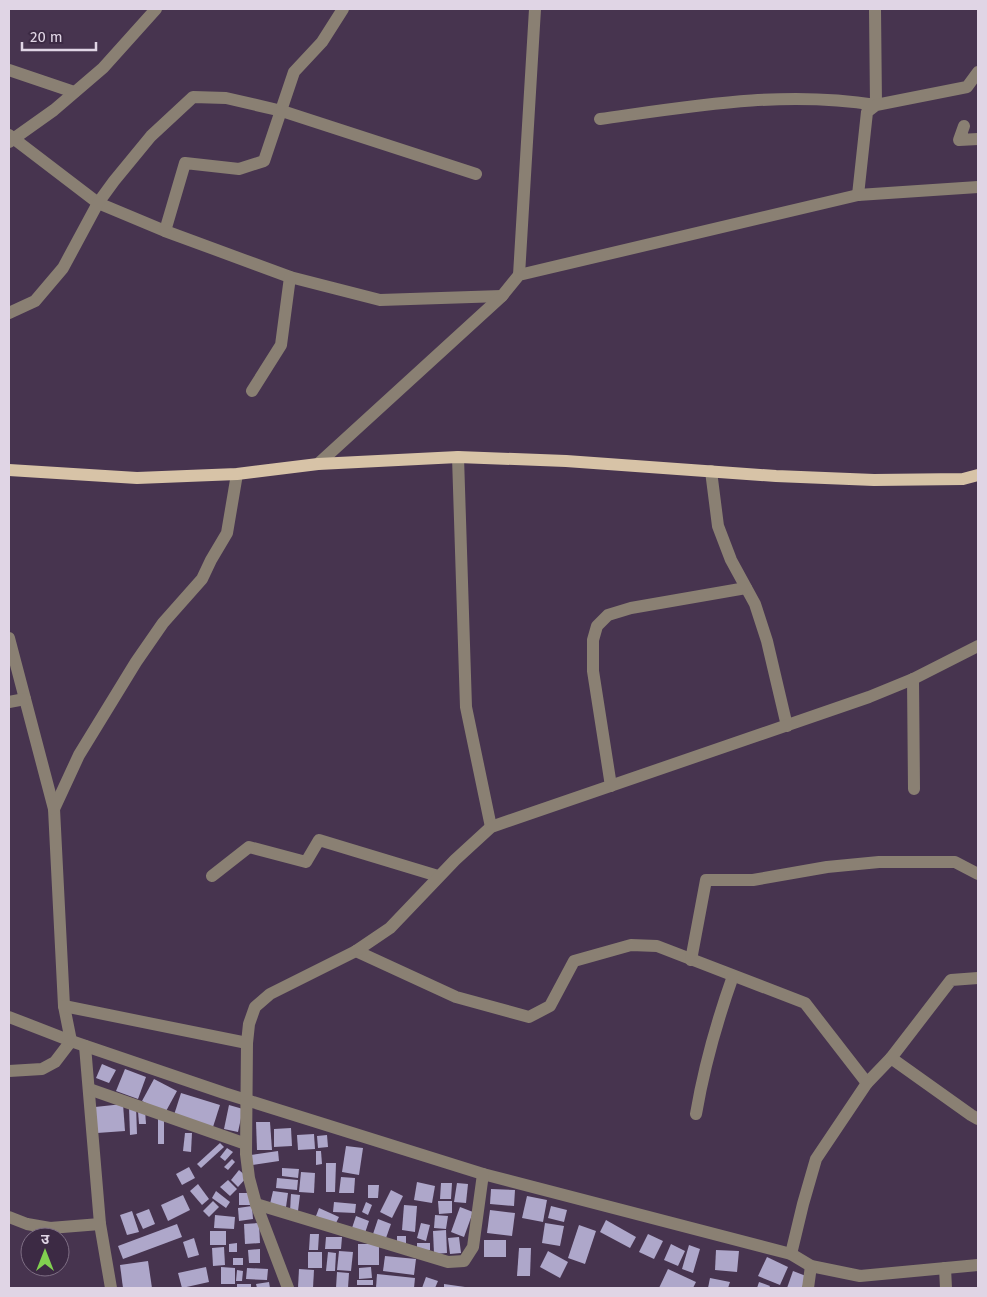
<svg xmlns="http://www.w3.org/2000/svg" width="987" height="1297" font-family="'Fira Sans','Noto Sans Devanagari',sans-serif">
	<rect width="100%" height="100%" fill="#47344f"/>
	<!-- building -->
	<g fill="#aea7ca">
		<path d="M102,1064L116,1070L109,1083L96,1078Z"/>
		<path d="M125,1069L146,1077L138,1099L116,1091Z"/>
		<path d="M154,1079L177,1091L165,1113L142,1101Z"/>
		<path d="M181,1093L220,1105L213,1127L174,1115Z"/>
		<path d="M123,1104L125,1131L97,1133L95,1107Z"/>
		<path d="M229,1105L243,1109L238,1132L224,1129Z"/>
		<path d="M136,1106L137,1134L130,1135L129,1107Z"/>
		<path d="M145,1110L146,1124H139L138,1111Z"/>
		<rect x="158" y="1116" width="6" height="28"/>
		<path d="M256,1122H270L272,1150H257Z"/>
		<path d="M291,1128L292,1146L274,1147V1129Z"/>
		<path d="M185,1133H192L191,1152L183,1151Z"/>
		<path d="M314,1134L315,1149L298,1150L297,1135Z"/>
		<path d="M327,1135L328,1147L318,1148L317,1136Z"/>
		<path d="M220,1143L224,1147L201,1168L197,1164Z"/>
		<path d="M346,1146L363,1148L359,1175L342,1172Z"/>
		<path d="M227,1148L233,1152L225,1161L220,1157Z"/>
		<path d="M278,1151L279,1161L252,1165L251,1155Z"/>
		<path d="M316,1151H321L322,1164L316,1165Z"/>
		<path d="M232,1159L235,1162L228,1170L224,1167Z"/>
		<path d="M326,1163H336L335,1192H326Z"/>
		<path d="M189,1167L195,1178L182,1185L176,1174Z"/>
		<path d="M282,1168L299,1169L298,1178L282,1176Z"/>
		<path d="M239,1170L247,1177L238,1187L231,1180Z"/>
		<path d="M301,1172L315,1173L314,1193L299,1192Z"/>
		<path d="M341,1177L355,1178L354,1193H339Z"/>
		<path d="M277,1178L298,1180L297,1190L276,1188Z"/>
		<path d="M228,1180L237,1189L230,1196L220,1187Z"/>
		<path d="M417,1182L435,1186L432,1203L414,1200Z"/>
		<path d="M441,1183H452L451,1199H440Z"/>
		<path d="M457,1183L468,1184L466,1203L454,1202Z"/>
		<path d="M198,1184L209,1199L202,1205L190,1191Z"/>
		<path d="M368,1185H379L378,1198H368Z"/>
		<path d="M491,1189L515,1190L514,1206L490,1204Z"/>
		<path d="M391,1190L403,1196L392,1218L380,1212Z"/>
		<path d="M216,1191L230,1202L226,1208L212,1198Z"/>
		<path d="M273,1191L288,1193L286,1207L270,1204Z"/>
		<rect x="239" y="1193" width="12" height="12"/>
		<path d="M291,1194L300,1195L298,1211H290Z"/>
		<path d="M183,1195L190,1210L168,1221L161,1205Z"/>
		<path d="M527,1196L547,1200L543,1222L522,1218Z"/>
		<path d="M213,1201L219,1207L209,1217L203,1211Z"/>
		<path d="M438,1201H452V1213L439,1214Z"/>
		<path d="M334,1202L356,1204L355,1213L333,1212Z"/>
		<path d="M366,1202L372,1205L368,1215L362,1212Z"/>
		<path d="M404,1205L417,1206L415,1232L402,1230Z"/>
		<path d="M252,1206L253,1219L239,1221L238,1208Z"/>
		<path d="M551,1206L567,1210L564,1222L548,1218Z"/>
		<path d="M460,1207L473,1212L464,1237L451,1232Z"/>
		<path d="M319,1208L339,1217L335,1225L316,1216Z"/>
		<path d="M149,1209L155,1224L143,1229L136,1214Z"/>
		<path d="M490,1210L515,1213L512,1236L487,1233Z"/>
		<path d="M132,1211L139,1232L127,1235L120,1215Z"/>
		<path d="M215,1215L235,1217L234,1229L214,1228Z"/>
		<path d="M435,1215L448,1216L446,1229L434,1228Z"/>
		<path d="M356,1216L369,1221L365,1233L352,1228Z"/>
		<path d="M378,1219L391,1224L386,1238L373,1234Z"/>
		<path d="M606,1220L636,1237L630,1248L600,1232Z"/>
		<path d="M259,1223L260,1243L245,1244L244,1224Z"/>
		<path d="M421,1223L430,1225L426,1241L417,1238Z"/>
		<path d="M545,1223L564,1226L560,1246L542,1243Z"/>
		<path d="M177,1224L182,1237L123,1259L118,1246Z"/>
		<path d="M579,1225L596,1231L585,1264L568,1258Z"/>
		<path d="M446,1230L447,1253L434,1254L433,1231Z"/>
		<rect x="210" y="1231" width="16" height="14"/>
		<path d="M310,1234H319L318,1250H309Z"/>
		<path d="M648,1234L663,1241L654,1259L639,1252Z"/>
		<path d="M397,1236H406V1246L397,1245Z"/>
		<path d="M326,1237H342L341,1249H325Z"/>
		<path d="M459,1237L461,1253L450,1254L448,1238Z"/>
		<path d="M194,1238L199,1255L188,1258L183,1242Z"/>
		<rect x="484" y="1240" width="22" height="17"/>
		<path d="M237,1243V1252H229V1244Z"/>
		<rect x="417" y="1243" width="13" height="7"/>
		<rect x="358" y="1244" width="21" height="21"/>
		<path d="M671,1244L685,1251L678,1266L664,1260Z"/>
		<path d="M689,1245L700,1249L693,1273L682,1269Z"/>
		<path d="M224,1247L225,1265L213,1266L212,1248Z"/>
		<path d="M519,1248H531L530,1276H517Z"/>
		<path d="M260,1249V1263H249L248,1250Z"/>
		<path d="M716,1250L739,1251L737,1272L715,1270Z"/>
		<path d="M339,1251L353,1252L351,1271L337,1270Z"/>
		<path d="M548,1251L568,1262L560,1278L540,1267Z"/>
		<rect x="308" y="1252" width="14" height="16"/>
		<path d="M328,1252L336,1253L335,1271H326Z"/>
		<path d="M385,1256L416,1259L414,1275L383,1271Z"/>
		<path d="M767,1257L788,1267L780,1285L758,1276Z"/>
		<rect x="233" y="1258" width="10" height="7"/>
		<path d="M148,1261L152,1288H123L120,1265Z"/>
		<path d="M206,1267L209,1282L182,1288L178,1273Z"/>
		<path d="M221,1267L235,1268V1284H221Z"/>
		<path d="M371,1267L372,1278L359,1279V1268Z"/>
		<path d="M247,1268L268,1269L267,1280L246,1279Z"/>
		<path d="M299,1269L314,1270L313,1288H298Z"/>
		<path d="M668,1269L696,1282L693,1288H659Z"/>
		<path d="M237,1270L243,1271L242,1281H236Z"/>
		<path d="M793,1271L806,1276L802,1288H787Z"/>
		<path d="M337,1272L349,1273L348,1288H336Z"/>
		<path d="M377,1274L415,1278L414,1288H376Z"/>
		<path d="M426,1277L438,1281L435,1288H422Z"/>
		<path d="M710,1278L730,1282L728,1288H708Z"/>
		<rect x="357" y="1280" width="16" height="5"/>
		<path d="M269,1282L270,1288H257L256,1284Z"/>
		<path d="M759,1282L770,1286L769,1288H757Z"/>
		<rect x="237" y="1284" width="14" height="4"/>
		<path d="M444,1284L465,1287L464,1288H444Z"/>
	</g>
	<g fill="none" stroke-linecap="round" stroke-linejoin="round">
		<!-- minor -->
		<g stroke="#8a8073" stroke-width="12">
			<path d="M9,70L74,92"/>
			<path d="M600,119C693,106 783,90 876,105L875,9"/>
			<path d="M964,126L959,140L978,139"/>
			<path d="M9,135L98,203L165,231L290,277L380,300L502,296"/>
			<path d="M9,142L54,110L103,68L156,9"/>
			<path d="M858,195L867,112L876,105L967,87L978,72"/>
			<path d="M165,231L185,163L239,169L264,161L294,72L322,42L343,9"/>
			<path d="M519,275L535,9"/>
			<path d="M9,313L35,301L63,268L98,203L114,181L151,136L193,97L226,98L282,111L476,174"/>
			<path d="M252,391L281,345L290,277"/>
			<path d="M458,457L466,707L491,827"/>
			<path d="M318,464L502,296L519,275L858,195L978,187"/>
			<path d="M711,471L718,526L731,560L755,604L767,641L787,726"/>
			<path d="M9,638L54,809L64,1006L71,1041L55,1062L42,1069L9,1071"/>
			<path d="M913,679L914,789"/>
			<path d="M9,702L25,699"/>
			<path d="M611,786L593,671V640L597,626L608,615L631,608L746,588"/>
			<path d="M54,809L79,755L136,662L163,623L202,579L211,560L227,533L237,474"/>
			<path d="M212,876L249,847L306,862L319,840L438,876"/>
			<path d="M356,951L456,997L529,1017L550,1006L574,961L631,945L657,946L805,1003L867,1083L891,1058L971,1115L978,1119"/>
			<path d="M691,960L706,880H753L827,867L879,862H955L978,874"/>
			<path d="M64,1006L247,1043"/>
			<path d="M9,1017L71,1041L224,1093L483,1174L791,1254L811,1266L860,1276L978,1265"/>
			<path d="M85,1046L100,1224L111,1288"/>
			<path d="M891,1058L951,980L978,978"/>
			<path d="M89,1089L246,1144"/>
			<path d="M696,1114C704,1067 717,1021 733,976"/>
			<path d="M256,1204L448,1262L464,1261L473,1247L483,1174"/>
			<path d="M9,1217L27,1224L50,1228L100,1224"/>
			<path d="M791,1254L803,1204L816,1159L867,1083"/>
			<path d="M945,1268L946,1288"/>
			<path d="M288,1288L256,1204L249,1178L246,1154L247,1043L249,1024L255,1007L270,994L356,951L390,928L455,860L491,827L869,697L913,679L978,646"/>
			<path d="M808,1288L811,1266"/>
		</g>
		<!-- major -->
		<path stroke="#d7c3a7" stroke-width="12" d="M9,470L137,478L237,474L318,464L458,457L566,461L776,476L874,480L963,479L978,475"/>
	</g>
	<!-- border -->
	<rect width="987" height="1297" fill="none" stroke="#e0d5e5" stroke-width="20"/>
	<!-- north arrow -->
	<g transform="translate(45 1252)"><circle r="24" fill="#3c2a44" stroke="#7e6e84"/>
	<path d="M0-4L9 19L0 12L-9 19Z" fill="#81d050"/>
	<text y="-8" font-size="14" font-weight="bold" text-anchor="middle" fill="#e0d5e5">उ</text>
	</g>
	<!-- scale -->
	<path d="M22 42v8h74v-8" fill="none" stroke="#e0d5e5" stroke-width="2.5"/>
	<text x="30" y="42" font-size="15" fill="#e0d5e5" stroke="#3c2a44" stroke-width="4" paint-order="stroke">20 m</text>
</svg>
